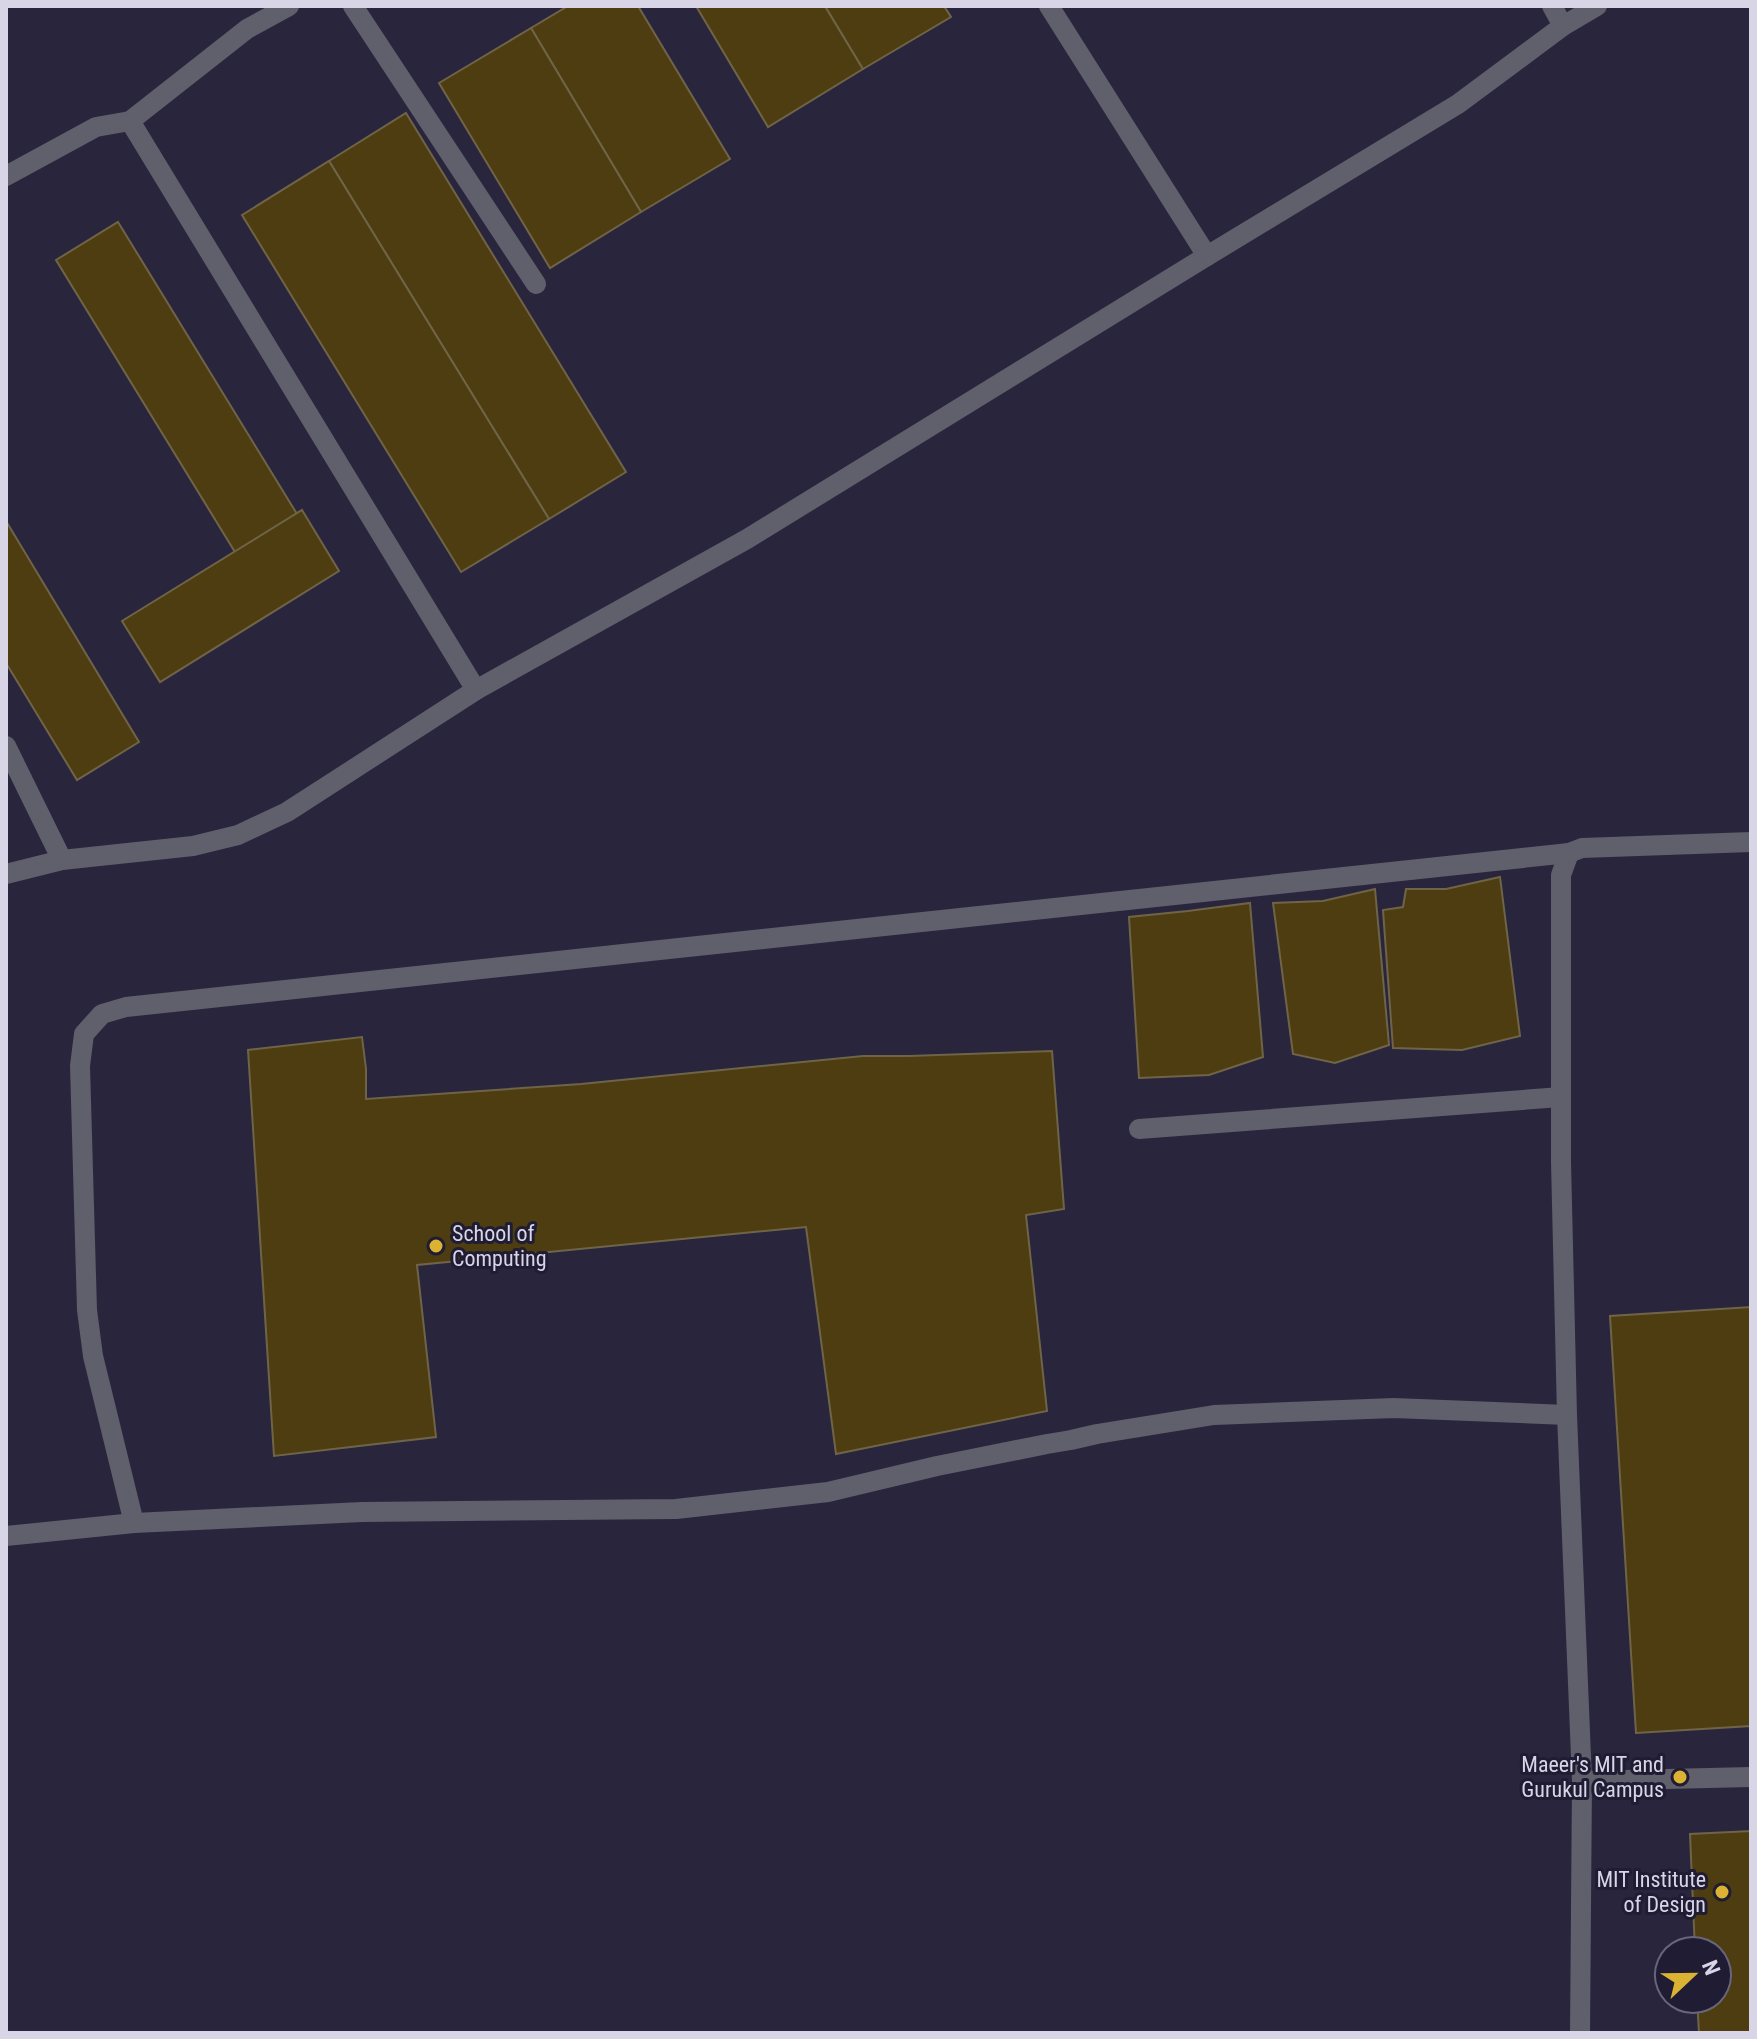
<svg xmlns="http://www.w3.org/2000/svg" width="1757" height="2039" font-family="'Roboto Condensed',sans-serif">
	<rect width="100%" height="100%" fill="#29253d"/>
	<!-- building -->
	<g fill="#4d3d10" stroke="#6f6447" stroke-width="2">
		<path d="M568,6H638L730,159L641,212L531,28Z"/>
		<path d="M696,6H825L863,69L768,127Z"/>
		<path d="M825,6H944L951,17L863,69Z"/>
		<path d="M531,28L641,212L550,268L439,83Z"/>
		<path d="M406,113L626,472L549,519L329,161Z"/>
		<path d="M329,161L549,519L461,572L242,215Z"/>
		<path d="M118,222L297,514L235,552L56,260Z"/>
		<path d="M302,510L339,571L160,682L122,621Z"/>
		<path d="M6,521L139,742L77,780L6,663Z"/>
		<path d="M1500,877L1520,1036L1462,1050L1393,1048L1383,910L1403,907L1406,889H1446Z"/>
		<path d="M1375,889L1389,1045L1335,1063L1293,1054L1273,903L1323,901Z"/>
		<path d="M1250,903L1263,1057L1209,1075L1139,1078L1129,917L1188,911Z"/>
		<path d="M362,1037L366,1069V1099L581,1084L863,1056H909L1052,1051L1064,1209L1026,1215L1047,1411L836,1454L806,1227L417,1265L436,1437L274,1456L248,1050Z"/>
		<path d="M1751,1307V1726L1636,1733L1610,1316Z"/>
		<path d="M1751,1831V2033H1699L1697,1999H1717V1951H1695L1690,1834Z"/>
	</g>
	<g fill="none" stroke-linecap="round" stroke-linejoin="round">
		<!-- lane -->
		<g stroke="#605f6c" stroke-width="20">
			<path d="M353,6L536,284"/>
			<path d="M1049,6L1207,256"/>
			<path d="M1552,6L1563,26"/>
			<path d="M130,121L476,690"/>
			<path d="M6,176L96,127L130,121L247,29L289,6"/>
			<path d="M6,746L62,860"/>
			<path d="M1569,853L1561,875V1162L1567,1415L1582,1781L1580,2033"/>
			<path d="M6,874L62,860L193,846L238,835L287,812L476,690L747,539L1207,256L1458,104L1563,26L1597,6"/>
			<path d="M1139,1129L1561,1097"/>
			<path d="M134,1523L93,1356L87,1310L80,1066L84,1034L102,1014L126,1007L1569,853L1582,848L1751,842"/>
			<path d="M6,1536L134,1523L362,1512L676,1509L828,1492L937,1466L1047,1444L1071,1440L1097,1434L1214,1415L1394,1408L1567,1415"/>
			<path d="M1582,1781L1751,1777"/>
		</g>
	</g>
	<!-- markers -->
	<g fill="#dcb233" stroke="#1f1c33" stroke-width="3">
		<circle cx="436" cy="1246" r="8"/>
		<circle cx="1680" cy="1777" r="8"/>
		<circle cx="1722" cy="1892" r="8"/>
	</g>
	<g text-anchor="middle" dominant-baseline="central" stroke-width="6" stroke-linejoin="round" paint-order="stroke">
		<!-- poi labels -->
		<g font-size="22" fill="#d7d5e6" stroke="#1f1c33" text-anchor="end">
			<text x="452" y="1233" text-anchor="start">School of<tspan x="452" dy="25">Computing</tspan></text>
			<text x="1664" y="1764">Maeer's MIT and<tspan x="1664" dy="25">Gurukul Campus</tspan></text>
			<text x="1706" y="1879">MIT Institute<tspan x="1706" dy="25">of Design</tspan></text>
		</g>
	</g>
	<!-- border -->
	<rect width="1757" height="2039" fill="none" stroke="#d7d5e6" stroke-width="16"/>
	<!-- north arrow -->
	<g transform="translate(1693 1975) rotate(68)"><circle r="38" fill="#1f1c33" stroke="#69667b" stroke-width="2"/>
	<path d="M0-6L14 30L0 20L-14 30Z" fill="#dcb233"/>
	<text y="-12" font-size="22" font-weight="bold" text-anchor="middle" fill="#d7d5e6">N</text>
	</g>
</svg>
